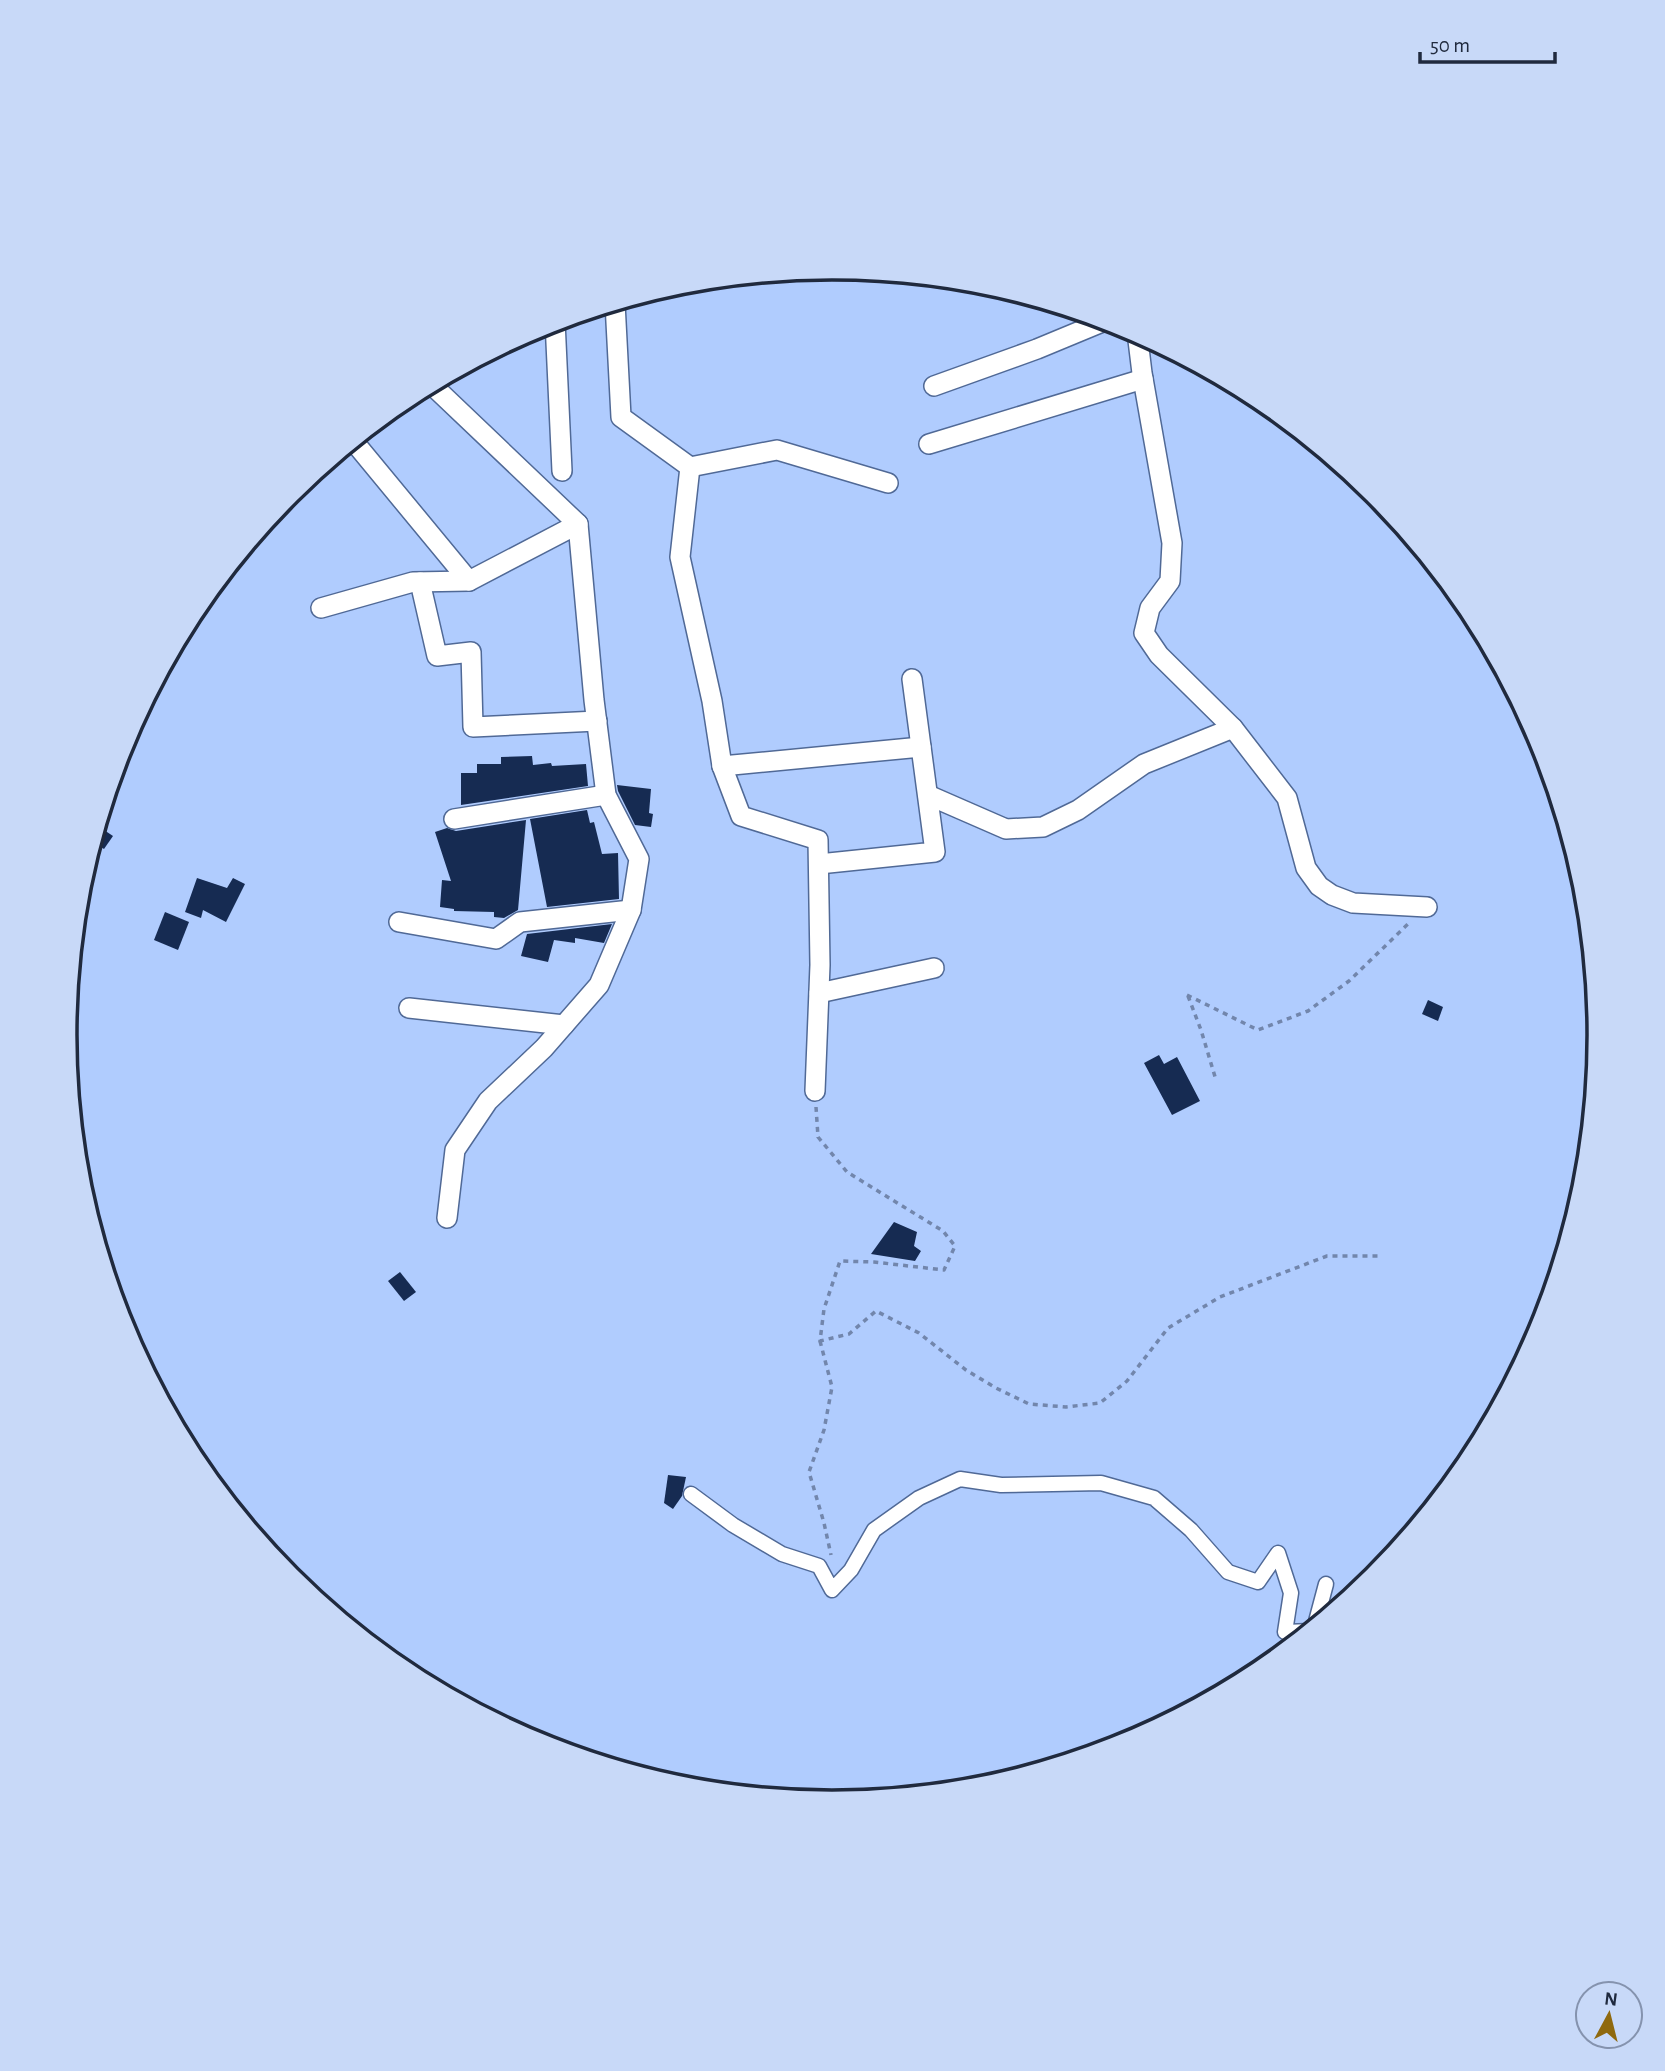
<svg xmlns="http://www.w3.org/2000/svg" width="1665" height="2071" font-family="'Alegreya Sans',sans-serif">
	<rect width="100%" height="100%" fill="#b0ccfe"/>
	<!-- building -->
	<g fill="#162b52">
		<path d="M532,756L533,765L551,763L552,766L586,764L588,786L461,805V773H477V764H501V757Z"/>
		<path d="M617,785L651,789L649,813L653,814L651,827L635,825L618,791Z"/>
		<path d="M587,810L590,823L594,822L602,854L618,853L619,899L547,907L530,819Z"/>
		<path d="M526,820L518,910L504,918L494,917V912L454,911V909L440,907L442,880L451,881L435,832L447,828L456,831Z"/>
		<path d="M98,826L113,836L104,849L93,842Z"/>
		<path d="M197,878L227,888L233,878L245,884L226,922L203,910L201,918L185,912Z"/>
		<path d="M165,912L189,922L178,950L154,940Z"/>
		<path d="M612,924L604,943L575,938V943L554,940L548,962L521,956L527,934Z"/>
		<path d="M1428,1000L1443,1007L1438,1021L1422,1014Z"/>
		<path d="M1159,1055L1164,1064L1177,1057L1200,1101L1172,1115L1144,1063Z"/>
		<path d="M894,1222L917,1232L914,1246L921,1251L915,1261L871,1254Z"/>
		<path d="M400,1272L416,1292L404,1301L388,1281Z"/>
		<path d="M668,1475L686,1477L682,1496L673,1509L664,1503Z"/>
	</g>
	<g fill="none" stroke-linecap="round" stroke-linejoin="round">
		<defs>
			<g id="pedestrian">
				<path d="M691,1494L733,1525L782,1554L819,1566L832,1590L851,1570L874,1530L919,1498L960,1479L1001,1485L1101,1483L1154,1498L1191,1530L1228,1572L1258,1582L1278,1553L1291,1593L1285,1632L1311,1631"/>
				<path d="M1314,1629L1326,1584"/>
			</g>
			<g id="minor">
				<path d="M615,303L621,417L690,467L680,557L712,701L722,766L741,816L818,840L820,965L815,1091"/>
				<path d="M555,321L562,471"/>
				<path d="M1137,332L1142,373L1172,543L1170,581L1150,608L1144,633L1159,655L1233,728L1287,798L1306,868L1319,886L1332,895L1353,903L1427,907"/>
				<path d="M431,384L578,524L594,700L606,795L639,859L631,910L599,985L544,1048L488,1101L455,1150L447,1218"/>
				<path d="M934,386L1037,349L1107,320"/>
				<path d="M355,443L469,581L578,524"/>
				<path d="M929,444L1143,379"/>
				<path d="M690,467L777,450L888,483"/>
				<path d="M420,582L437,656L471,652L473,727L597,721"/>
				<path d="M321,608L413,582L469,581"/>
				<path d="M722,766L921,747"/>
				<path d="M928,795L1006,829L1043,827L1078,810L1144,764L1233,728"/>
				<path d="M454,819L606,795"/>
				<path d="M819,864L935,852L912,679"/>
				<path d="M399,922L496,939L520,922L631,910"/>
				<path d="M819,993L934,968"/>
				<path d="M409,1008L564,1025"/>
			</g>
		</defs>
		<!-- pedestrian casing -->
		<use href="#pedestrian" stroke="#506996" stroke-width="17"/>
		<!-- minor casing -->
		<use href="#minor" stroke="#506996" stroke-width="22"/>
		<!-- path -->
		<g stroke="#7286ac" stroke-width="3.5" stroke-dasharray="5 5" stroke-linecap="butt">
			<path d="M1187,995L1258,1030L1308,1011L1349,981L1409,923"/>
			<path d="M1188,996L1201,1030L1216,1080"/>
			<path d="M816,1107L818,1137L847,1172L943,1231L955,1246L944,1270L874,1262L840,1261L824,1309L820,1341L849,1334L876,1311L919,1333L966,1370L996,1388L1029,1404L1066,1407L1100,1403L1127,1381L1168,1328L1220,1297L1327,1256H1380"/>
			<path d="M820,1341L832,1387L824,1430L809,1472L824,1523L831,1555"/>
		</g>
		<!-- pedestrian -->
		<use href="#pedestrian" stroke="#fff" stroke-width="14"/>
		<!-- minor -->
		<use href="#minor" stroke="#fff" stroke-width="19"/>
	</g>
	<!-- crop -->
	<path d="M0 0H1665V2071H0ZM77 1035a755 755 0 1 1 1510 0a755 755 0 1 1-1510 0Z" fill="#c8d9f8" fill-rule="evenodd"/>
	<path fill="none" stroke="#202a3e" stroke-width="3.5" d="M77 1035a755 755 0 1 1 1510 0a755 755 0 1 1-1510 0Z"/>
	<!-- north arrow -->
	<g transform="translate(1609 2015) rotate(7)"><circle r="33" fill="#c8d9f8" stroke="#8593ae" stroke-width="2"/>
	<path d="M0-5L12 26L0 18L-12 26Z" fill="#8f690e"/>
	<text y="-10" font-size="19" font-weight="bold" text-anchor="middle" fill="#202a3e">N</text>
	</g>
	<!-- scale -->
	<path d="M1420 52v10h135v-10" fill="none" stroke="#202a3e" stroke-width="3.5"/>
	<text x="1430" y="52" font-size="21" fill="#202a3e" stroke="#c8d9f8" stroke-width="5" paint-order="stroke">50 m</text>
</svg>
